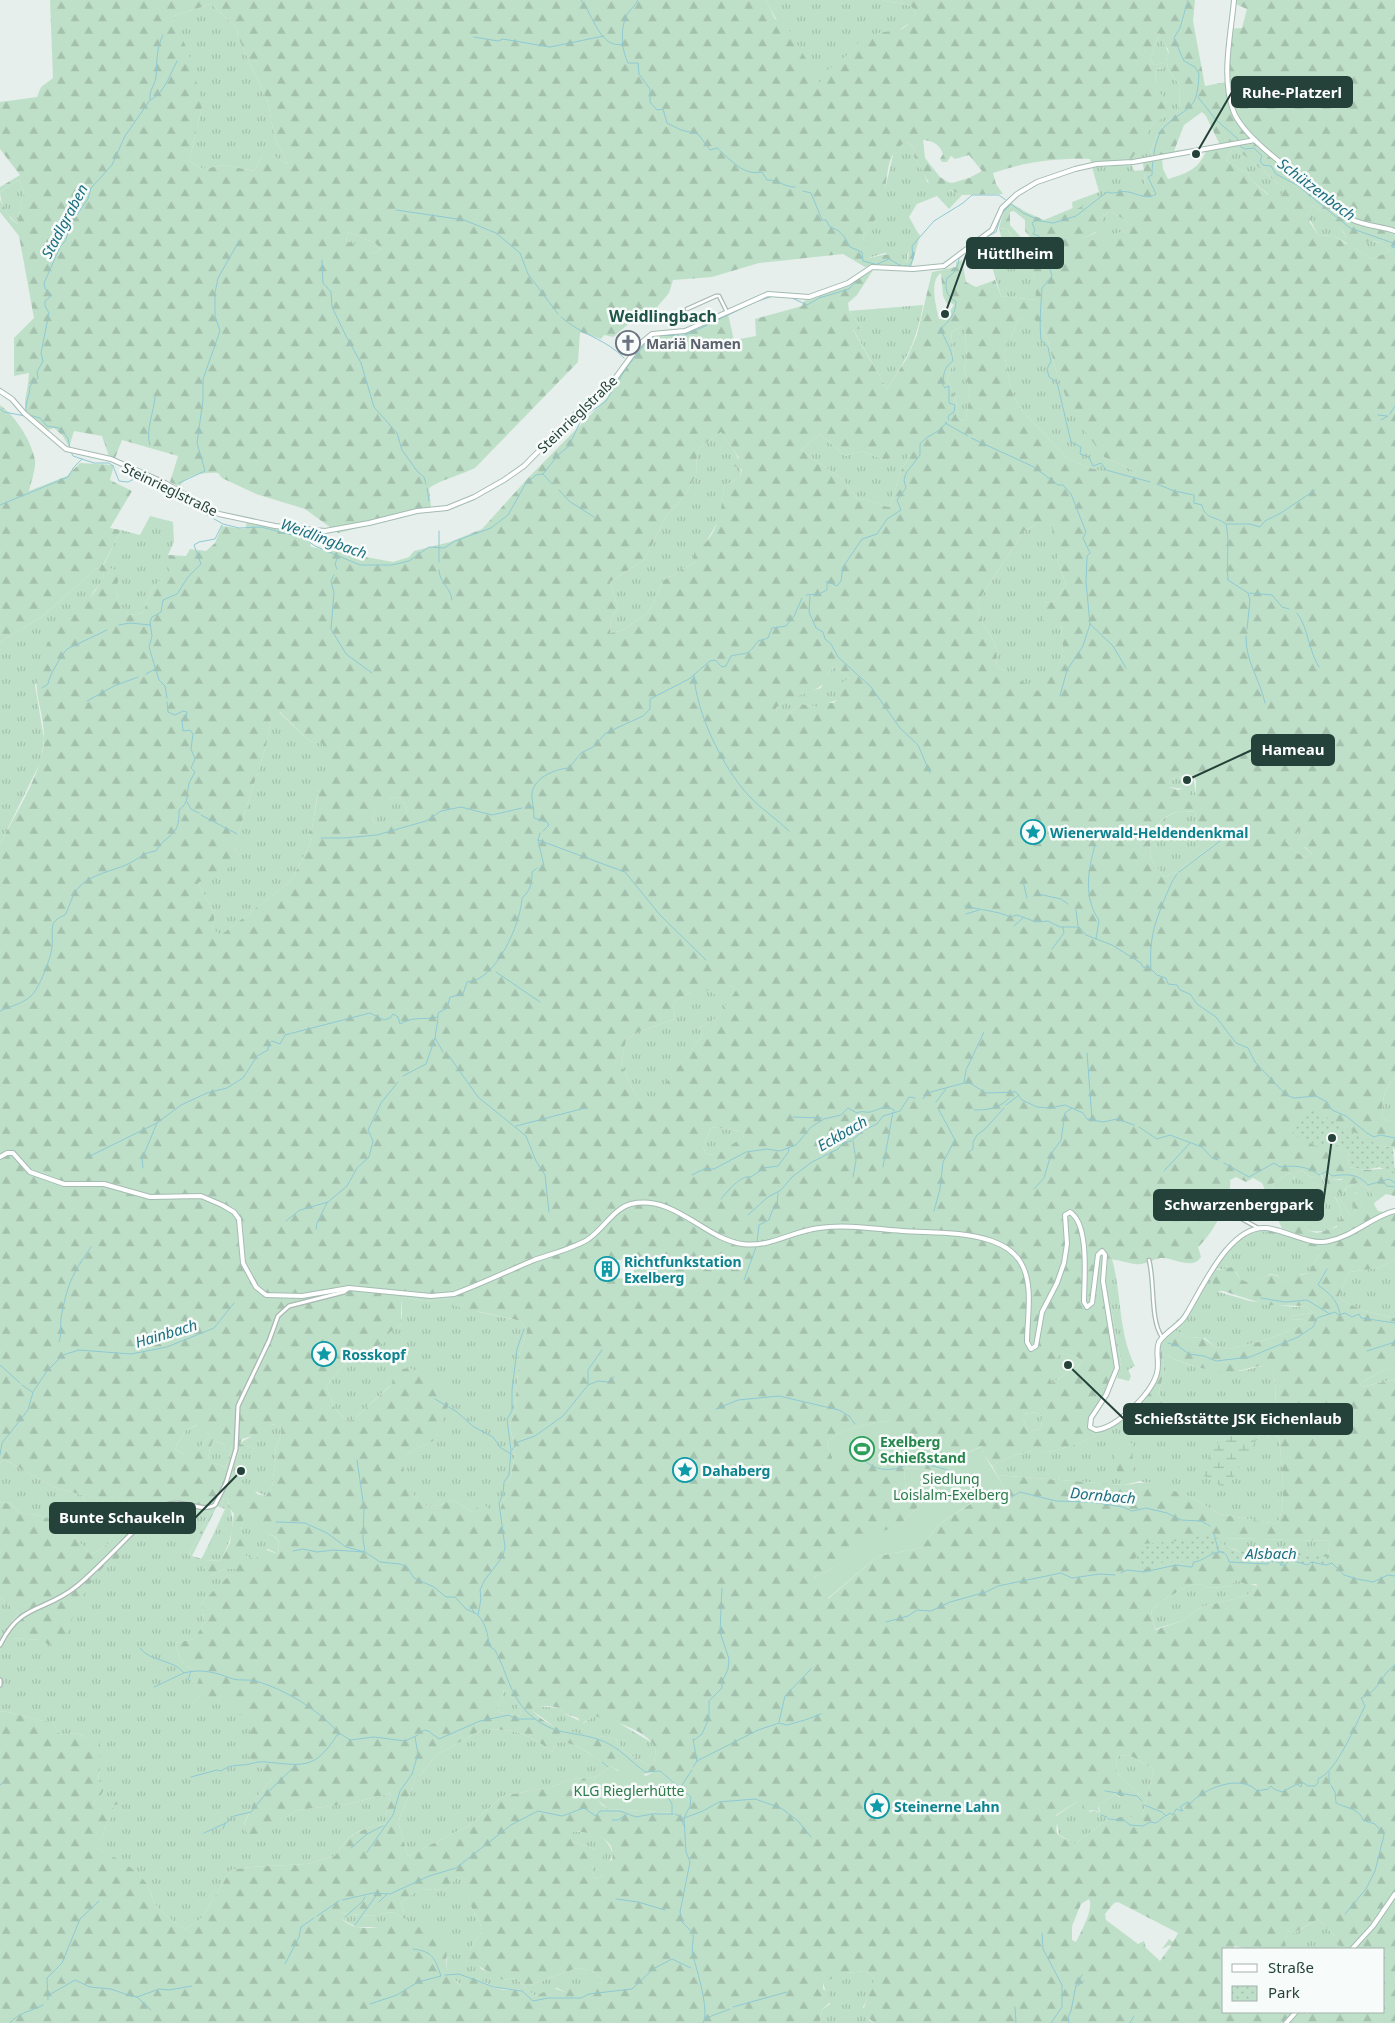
<svg xmlns="http://www.w3.org/2000/svg" width="1395" height="2023" font-family="'Noto Sans',sans-serif">
	<defs>
		<pattern id="grass-tufts" width="24" height="20" patternUnits="userSpaceOnUse" patternTransform="scale(1.25)"><rect width="24" height="20" fill="#bfe0c8"/><path d="M3 7l-1-3M5 7V3M7 7l1-3M15 17l-1-3M17 17v-4M19 17l1-3" fill="none" stroke="#a4c1ad"/></pattern>
		<pattern id="forest-firs" width="22" height="20" patternUnits="userSpaceOnUse" patternTransform="scale(1.25)"><rect width="22" height="20" fill="#bfe0c8"/><path d="M5 1l3.5 6h-7zM16 11l3.5 6h-7z" fill="#a4c1ad"/></pattern>
		<pattern id="wetland-marsh" width="20" height="14" patternUnits="userSpaceOnUse" patternTransform="scale(1.25)"><rect width="20" height="14" fill="#bfe0c8"/><path d="M1 5h8M5 5V1M11 12h8M15 12V8" fill="none" stroke="#a4c1ad"/></pattern>
		<pattern id="park-dots" width="8" height="8" patternUnits="userSpaceOnUse" patternTransform="scale(1.25)"><rect width="8" height="8" fill="#bfe0c8"/><path d="M2 2h.1M6 6h.1" fill="none" stroke="#a4c1ad" stroke-width="1.8" stroke-linecap="round"/></pattern>
	</defs>
	<rect width="100%" height="100%" fill="#e6efeb"/>
	<!-- grass -->
	<g fill="url(#grass-tufts)">
		<path d="M766,0H883C895,5 909,0 916,12L911,22L895,33H878L855,49L820,84C805,54 780,31 766,0Z"/>
		<path d="M211,4L237,28L238,37L268,102L273,130L278,146L285,156L287,164L272,155H263L254,171L224,165L203,169L189,161L202,108L174,16Z"/>
		<path d="M1159,33L1169,54L1166,56L1168,69L1180,86L1179,110L1158,133L1151,151L1153,156L1130,160L1153,124L1167,115L1162,100L1156,90L1160,85H1156L1155,69H1161L1163,63L1155,65L1150,60Z"/>
		<path d="M908,142L915,149L914,157L922,168L927,182L962,195L949,209L937,196L917,204L909,217L918,233L907,255L908,262L885,253L868,258L863,237C883,209 886,183 894,151L898,145Z"/>
		<path d="M1235,148L1285,189L1281,195H1269L1250,179L1248,172L1241,170L1226,160L1230,152Z"/>
		<path d="M1132,165L1134,171L1144,170L1145,185L1096,199L1073,212L1072,202L1099,192L1092,167Z"/>
		<path d="M19,180L24,192L17,224C8,216 0,204 0,192Z"/>
		<path d="M1312,205C1324,213 1342,225 1346,238L1357,243L1369,240L1383,244L1390,251L1372,259L1335,236L1318,235L1304,208Z"/>
		<path d="M1110,211L1128,222V230L1082,244V239L1095,233L1103,216Z"/>
		<path d="M999,228L1007,229C1011,236 1018,241 1022,247C1029,258 1041,289 1036,300L1001,296L989,257L1005,253Z"/>
		<path d="M348,232L375,243L381,249L371,254L346,241Z"/>
		<path d="M923,305C916,343 907,358 887,389L853,329L862,328L849,311Z"/>
		<path d="M1031,313L1047,338L1057,374L1104,457L1135,471L1133,480L1090,468L1067,458L1018,406L1010,384L1004,353L1018,320Z"/>
		<path d="M962,326L966,328L965,339L967,358L964,368L970,393L966,419L962,421L957,417C958,403 954,392 947,380L954,360L951,332Z"/>
		<path d="M721,432C730,446 744,459 740,477L724,486L721,516L694,563L664,580L649,612L621,631L610,633L611,619L618,608L610,582L645,559L666,516L684,497L696,475L697,453L700,447Z"/>
		<path d="M820,434L845,456L862,451L884,460L908,452V458L900,473L890,507C878,506 871,498 858,500L842,479L801,450Z"/>
		<path d="M150,516L173,522L174,542L168,555L171,570L152,589L143,613L129,615L119,606L116,586L103,566L121,530L140,535Z"/>
		<path d="M1037,524H1049L1057,536V558L1066,585L1055,601L1044,603L1061,623L1063,650L1056,675L1038,691C1024,685 1011,674 996,666C1002,633 976,631 978,601L1024,531Z"/>
		<path d="M98,567L104,575L102,582L94,591L35,685L44,739L41,761L0,844V642L43,616Z"/>
		<path d="M834,667L850,678L844,682L837,700L816,707L802,704L788,714L778,718L776,708C788,697 805,693 821,688L826,676Z"/>
		<path d="M279,712L309,741L323,744L332,767L318,791L312,829L309,832L311,842L291,881L220,936L212,928L215,915L198,883L239,855L234,847L266,746L271,720Z"/>
		<path d="M1193,775L1196,795H1189L1184,789L1169,787V783L1176,777Z"/>
		<path d="M400,797L407,809C402,825 389,829 374,823L372,817C378,804 385,798 400,797Z"/>
		<path d="M1183,811L1195,812L1198,830L1209,834L1213,845L1177,872L1164,877C1160,871 1152,863 1151,856C1148,832 1160,814 1183,811Z"/>
		<path d="M1302,829L1308,830V833L1299,837L1298,842L1312,854L1306,858L1294,851L1284,841Z"/>
		<path d="M729,985L738,989L717,1018L700,1027L702,1036L647,1109L633,1091L621,1063L626,1040L636,1033L675,1019L673,1002L691,992Z"/>
		<path d="M1395,1078V1123L1382,1118C1382,1104 1383,1088 1395,1078Z"/>
		<path d="M711,1127L740,1131L744,1134L743,1138C732,1144 719,1157 706,1154L703,1147Z"/>
		<path d="M1301,1170L1312,1178L1320,1173L1325,1185L1331,1179L1342,1180L1345,1191L1347,1187L1358,1183L1370,1190L1377,1201L1374,1203L1375,1206H1362L1356,1192L1352,1204L1356,1211L1354,1215H1350L1338,1196L1335,1197L1341,1209L1343,1220C1334,1231 1319,1233 1306,1230C1302,1214 1311,1208 1310,1194L1316,1190L1324,1195L1328,1191L1313,1182L1303,1188L1304,1191L1296,1192L1297,1197L1291,1202L1293,1215L1287,1212C1286,1205 1282,1194 1274,1191L1272,1184L1289,1173L1293,1175L1294,1180L1295,1174Z"/>
		<path d="M1265,1229L1319,1249V1254L1308,1273L1292,1276L1282,1281L1277,1275L1270,1274L1249,1284L1240,1279L1236,1272L1216,1268C1230,1248 1241,1235 1265,1229Z"/>
		<path d="M1108,1259H1112C1122,1295 1118,1332 1135,1366L1128,1370L1131,1376L1129,1381L1117,1378L1121,1362L1105,1277Z"/>
		<path d="M1395,1260V1318L1361,1310L1340,1299L1339,1295L1349,1272L1378,1268Z"/>
		<path d="M1211,1276L1219,1292L1250,1301L1293,1307L1306,1306L1313,1313L1290,1316L1291,1320L1305,1319L1306,1322L1303,1325L1266,1340L1230,1349L1215,1347L1205,1338L1188,1337L1174,1330L1187,1317Z"/>
		<path d="M402,1297L424,1301L450,1298L479,1312L521,1321L527,1332L520,1351L515,1408L510,1425L515,1451L511,1477L506,1484V1495L497,1518L473,1512L452,1500C447,1502 439,1506 433,1506C413,1507 394,1469 408,1454C415,1448 429,1444 437,1439L440,1384L429,1374H420L409,1368L353,1420L347,1421L335,1409L326,1386L349,1359L377,1347L389,1333L402,1324Z"/>
		<path d="M1061,1353L1078,1357L1082,1363L1052,1383L1039,1377Z"/>
		<path d="M1162,1353C1186,1366 1210,1372 1237,1371C1248,1371 1262,1363 1272,1367L1275,1383L1277,1426L1222,1421V1436L1225,1431L1265,1436L1275,1434L1279,1438C1281,1461 1288,1504 1277,1524L1219,1514L1191,1497L1140,1481L1124,1485L997,1475L992,1466C1004,1459 1018,1453 1032,1451C1039,1450 1046,1453 1052,1451C1076,1446 1111,1431 1129,1415L1167,1428L1170,1412L1161,1399L1159,1391L1164,1372Z"/>
		<path d="M1395,1365V1379L1361,1387L1360,1385C1366,1378 1386,1370 1395,1365Z"/>
		<path d="M1037,1412L1042,1416L1041,1429L1028,1431L1023,1419V1414Z"/>
		<path d="M275,1424L281,1427C283,1438 273,1446 276,1456L272,1486L266,1496L235,1482L230,1473L240,1450L255,1449L239,1444C240,1442 269,1427 275,1424Z"/>
		<path d="M198,1425L210,1435L199,1449L183,1454L175,1448L186,1430Z"/>
		<path d="M213,1440L232,1447L226,1467L209,1462L208,1456Z"/>
		<path d="M3,1459L54,1487L82,1495L89,1508L111,1513L119,1526L108,1544L91,1555C72,1534 52,1511 20,1514L11,1504L0,1502V1464Z"/>
		<path d="M224,1498L229,1500L228,1504C238,1523 230,1542 221,1560L205,1561L211,1576L225,1569H237L201,1603L205,1622L194,1639L175,1643L181,1661L200,1676L191,1703L202,1695L236,1700L252,1714L272,1779L255,1799L244,1824L249,1838L298,1810L349,1804L391,1793L386,1813L391,1822C361,1830 353,1828 335,1856L307,1864L251,1867L231,1870L201,1919L185,1929C179,1926 160,1911 156,1905C151,1898 151,1889 146,1884C132,1869 116,1858 99,1850L96,1841L102,1838L105,1827L114,1812L109,1795L110,1804H94L100,1769V1737H87L75,1733L63,1735L58,1733L52,1721C31,1721 20,1713 0,1711V1597L19,1613L12,1621L13,1638L40,1640L66,1633L76,1607L94,1576L154,1513L167,1506L210,1512L189,1555L201,1560L226,1510L222,1505Z"/>
		<path d="M244,1514C249,1519 254,1524 259,1528C271,1538 282,1533 278,1554L268,1549L258,1553L256,1561L246,1556L241,1531Z"/>
		<path d="M1224,1538L1330,1541L1328,1555H1279L1252,1550L1243,1553L1224,1545Z"/>
		<path d="M1235,1580L1258,1586L1246,1596L1201,1607L1182,1621L1155,1629L1151,1611L1163,1600L1190,1585L1199,1584L1210,1588L1231,1586Z"/>
		<path d="M504,1689L508,1691L522,1713L519,1716L500,1712L497,1707L502,1700Z"/>
		<path d="M534,1706L561,1708L563,1713L584,1723L595,1715L619,1723L654,1744L656,1748L654,1765L651,1766L625,1752L615,1738L568,1733L556,1728L534,1712L532,1710Z"/>
		<path d="M483,1729C513,1729 529,1733 552,1752L558,1741C577,1743 594,1756 608,1767L596,1776L589,1778L572,1779L551,1787L503,1796L470,1825L408,1856L398,1822L414,1783L435,1756Z"/>
		<path d="M1129,1755L1154,1769L1142,1817H1120L1105,1821L1075,1844L1059,1835L1056,1816L1078,1801H1080L1090,1812L1095,1810L1097,1813L1100,1812L1098,1805L1116,1794L1119,1797L1140,1795L1117,1773L1116,1760L1119,1756Z"/>
		<path d="M573,1831C595,1834 605,1832 613,1854L604,1875L595,1879L591,1868L601,1862L597,1850L572,1841L569,1836Z"/>
		<path d="M457,1877L465,1879L469,1902L483,1930L470,1949L481,1969L493,1973L503,1980L516,1978L528,1990L499,1989L476,1978L461,1985C450,1976 445,1972 447,1958L374,1927H356L336,1916L341,1913L370,1916L392,1912L406,1919L401,1903L418,1890L446,1889Z"/>
		<path d="M1318,1919L1336,1937L1341,1949H1287L1284,1939L1288,1936L1286,1931L1295,1933Z"/>
		<path d="M577,1968L595,1972L603,1980L601,1983L567,1989L565,1992L557,1988L535,1996L529,1991V1987L533,1984Z"/>
		<path d="M864,1971L873,1976L875,1984L863,2007L870,2021L874,2023H820L822,2010L830,2004L823,1983L835,1976L844,1980L847,1973Z"/>
	</g>
	<!-- forest -->
	<g fill="url(#forest-firs)" fill-rule="evenodd">
		<path d="M50,0H766L775,19L785,23L820,83L825,72L855,49L857,44C863,40 872,35 879,33C899,29 905,34 916,12C909,0 895,5 883,0H1195L1193,21L1205,86L1226,82L1229,29L1242,28L1247,9L1233,3V0H1395V1078C1383,1088 1382,1104 1382,1118L1395,1123V1150L1393,1147L1333,1142L1349,1152L1348,1167L1366,1170L1395,1168V1196L1386,1194L1377,1201L1370,1190L1358,1183L1347,1187L1341,1194L1337,1190V1183L1342,1182V1179H1332V1186L1327,1188L1321,1173L1312,1178L1301,1170L1295,1174L1294,1181L1293,1175L1289,1173L1272,1184L1274,1191C1282,1194 1286,1205 1287,1212L1292,1215L1291,1202L1297,1197L1296,1192L1303,1190L1300,1185L1302,1182H1313L1329,1191L1328,1194L1320,1197L1316,1190L1310,1194C1311,1207 1303,1215 1306,1230L1317,1233L1337,1227V1221L1343,1219L1341,1209L1335,1196H1338L1350,1215L1356,1211L1350,1200L1352,1193L1358,1194L1362,1206L1371,1204L1375,1206L1378,1211L1383,1212L1395,1208V1260L1378,1268L1349,1272L1339,1295L1340,1299L1361,1310L1395,1318V1365C1385,1371 1367,1377 1360,1385L1362,1387L1395,1379V2023H874L864,2014C862,2000 876,1991 873,1976L864,1971L848,1973L844,1980L841,1981L835,1977L823,1983V1989L828,1992L831,2001L822,2010L820,2023H0V1711C20,1713 31,1721 52,1721L58,1733L63,1735L75,1733L87,1737H100V1769L98,1779L104,1789L101,1795L96,1796L94,1803L109,1804V1795L116,1798L118,1804L112,1806L115,1812L105,1827L102,1838L97,1841L99,1850C117,1858 134,1867 146,1883C151,1890 151,1898 156,1905C160,1911 179,1926 185,1929L201,1919L231,1870L251,1867L307,1864L335,1856C353,1829 361,1830 390,1822L386,1813L391,1793L349,1804L298,1810L249,1839L244,1825L255,1799L272,1779L247,1754L252,1715H235L236,1700L216,1703L202,1695L190,1704L200,1676L181,1661L175,1643L194,1639L205,1622L201,1603L236,1569H225L211,1576L202,1566L205,1561L221,1560L230,1543L234,1514L228,1506L229,1500L224,1498L222,1505L226,1510L202,1561L189,1555L210,1512L167,1506L154,1513L123,1545V1552L118,1559H111C82,1587 75,1613 60,1650L40,1640L13,1638L6,1629L19,1613L0,1597V1502L11,1504L20,1514C52,1511 72,1534 91,1555L108,1544L119,1526L111,1513L89,1508L82,1495L54,1487L3,1459L0,1464V844C14,816 44,770 44,739C44,704 28,691 43,653C55,621 95,603 104,575L97,568L43,616L0,642V405C16,417 31,440 35,460C36,469 31,482 29,491L67,476L80,463L114,465L110,480L132,491L110,528L121,530L103,565L121,572C114,590 115,601 129,615L143,613L152,589L170,570L168,555L186,556L190,549L206,551L215,543L222,526L245,529L247,523L309,532L311,547L393,562L409,557L414,551L450,542L482,529L528,478L608,397C614,375 633,352 650,336L680,334L728,314L734,340L756,336L755,319L802,306L804,301L848,285L873,270L857,295L848,303L849,311L862,328L853,330L887,389L907,358L917,335L932,272L956,267V262L962,260L966,282L976,287L995,280L1001,296L1036,300L1035,278L1025,252L1007,229L999,228L1004,209L1011,203L1026,212L1044,220L1073,208V211L1113,190L1145,184L1143,162L1132,164V165L1092,167L1090,159C1056,158 1025,162 993,173L996,184L1003,194L962,195L950,190L939,193C926,184 923,169 914,157L915,149L908,142C881,150 890,190 880,211C876,220 868,229 863,237L869,258C883,256 895,248 906,262L908,261L909,247L918,233L920,235L911,268L881,265L865,267L843,254L759,263L712,277L673,280L669,293L652,313L645,310L613,337L604,335L601,339L580,332L578,362L475,468C461,475 440,480 429,488L431,507L425,511L338,533L305,509L256,494L222,478L218,473C204,472 187,474 179,487L170,482L178,456L122,440L115,458L109,456L102,436L74,431L69,447L63,436L54,428L45,431C15,407 27,406 29,373L14,376V338L34,318L19,236L0,212V200L11,219L17,224L24,192L19,180L0,192V187L20,175L0,149V102L37,97L41,87L53,78ZM211,4L237,28L238,37L268,102L273,130L278,146L285,156L287,164L272,155H263L254,171L224,165L203,169L189,161L202,108L193,66L174,16ZM1159,33L1163,44L1168,49L1169,54L1166,56L1168,69L1180,86L1179,110L1158,133L1151,151L1153,156L1131,160L1153,124L1167,115L1169,108L1162,100V95L1156,90L1161,85H1156L1155,69L1164,68L1163,63L1155,65L1150,60ZM1202,112L1206,116L1220,145L1174,151L1184,125ZM923,140C934,141 939,144 943,154L940,159L942,162H947L951,156L955,159L969,155L982,171L969,178L952,183L948,182L940,177L925,158ZM1235,148L1285,189L1281,195L1274,189L1268,195L1250,179L1248,172L1241,170L1226,160L1230,152ZM1206,151C1199,169 1186,174 1168,179L1163,169L1162,159ZM1312,205C1323,212 1332,221 1342,230C1346,234 1345,240 1351,242C1364,248 1371,231 1390,251L1372,259L1353,247L1350,243L1346,244L1335,236L1318,235L1309,221L1313,217L1305,208ZM1014,211L1025,220V231L1035,243L1032,250L1010,225V212ZM1110,211L1128,222V230L1082,243V239C1095,233 1102,230 1103,216ZM348,232L375,243L381,249L371,254L367,248L346,241ZM941,273L943,296L947,304L950,302L954,305L945,319H939C936,306 929,281 941,273ZM1031,314L1047,338L1057,374L1073,415L1104,457L1135,471L1133,479L1090,468L1067,458L1018,406L1010,384L1004,353L1018,320ZM962,326L966,329L965,339L967,358L964,368L970,393L966,419L962,421L957,417C958,403 954,392 947,380L954,360L951,332ZM721,432L739,458L734,466L742,469L740,477L724,486C722,511 717,539 694,552V563L664,580L649,612L621,631L610,633L611,619L618,608L610,582L645,559L666,516L684,497L696,475L697,453L700,447ZM820,434L845,456L862,451L884,460L908,453V458L900,473L890,507C878,506 871,498 858,500L842,479L801,450ZM1037,524H1049L1057,536V558L1066,585L1055,601L1044,603C1039,613 1043,619 1048,628L1061,624L1063,650L1056,674L1042,677L1038,691L996,666C1002,633 976,631 978,601L1024,531ZM834,667L850,678L839,684L836,688L837,700L833,703L822,702L816,707L802,704L788,714L778,717L776,708C791,694 815,695 826,681V676ZM280,712L309,741L323,744L322,760L332,767L320,781L312,829L309,832L311,842L291,881L221,935L212,928L215,915L198,883L221,869L224,870L240,862L239,855L234,847L266,746L271,720ZM1186,775H1193L1196,781V795H1189V791L1186,788L1178,790L1169,787V783L1174,778ZM400,797L407,809C402,825 389,828 374,823L372,818C378,804 385,798 400,797ZM1183,811L1195,812L1198,830L1209,835L1213,845L1177,872L1164,877C1160,871 1152,863 1151,856C1148,832 1159,814 1183,811ZM1302,829L1307,830L1308,833L1299,837L1296,847L1300,851L1305,847L1312,854L1306,858L1294,851L1285,841ZM729,985L737,989L717,1018L700,1027L702,1036L647,1108L633,1091L621,1063L626,1040L636,1033L675,1019L673,1002L691,992L700,995L708,990L717,996ZM711,1127L740,1131L744,1134L743,1138C731,1143 719,1157 706,1154L703,1147ZM1236,1177L1246,1182L1253,1178L1262,1183L1283,1231C1274,1228 1266,1224 1257,1226C1225,1232 1205,1283 1189,1307C1180,1320 1167,1327 1157,1340C1153,1350 1158,1361 1155,1371C1151,1390 1114,1429 1094,1427L1093,1419L1108,1397L1121,1362L1105,1277L1108,1259C1118,1259 1125,1263 1135,1264C1143,1266 1153,1259 1161,1258C1174,1257 1192,1271 1201,1257L1198,1247C1212,1235 1233,1198 1230,1180ZM1265,1232L1319,1249V1254L1308,1273L1301,1275L1295,1272L1282,1281C1272,1267 1261,1281 1249,1283L1240,1279L1232,1267L1218,1270L1216,1268L1233,1246L1232,1250L1250,1234ZM633,1259L634,1272L629,1278L596,1279V1261ZM1210,1277L1216,1291H1223L1267,1305L1306,1306L1313,1313L1290,1316L1291,1320L1305,1319L1306,1322L1303,1325L1266,1340L1230,1349L1215,1347L1203,1338L1188,1337L1175,1330L1187,1317ZM402,1297L424,1301L449,1298L453,1305L458,1307L521,1321L527,1332L520,1351L515,1408L510,1425L515,1451L511,1477L506,1484V1495L497,1517L482,1502L473,1512L452,1500C447,1502 439,1506 433,1506C413,1507 395,1469 408,1454C415,1448 429,1444 437,1439L452,1394L449,1387L440,1384V1376L434,1371C424,1377 417,1373 409,1368L403,1369L388,1388L353,1420L347,1421L335,1409L326,1386L349,1359L383,1343L388,1339L389,1333L402,1324L401,1313ZM1061,1353L1078,1357L1082,1363L1052,1383L1050,1378L1040,1377ZM1162,1353C1183,1364 1206,1371 1230,1372C1242,1372 1261,1362 1272,1368L1275,1383L1277,1426L1222,1421L1213,1423L1207,1428L1210,1436L1219,1439L1225,1431L1265,1436L1275,1434L1279,1438C1281,1461 1288,1504 1277,1524L1219,1514L1191,1497L1149,1482L1124,1485L997,1475L1004,1487L978,1499L938,1525L921,1548L878,1556L828,1599L814,1577L828,1571L887,1531L899,1526L919,1506L916,1492L906,1491L904,1470L909,1468L933,1470L939,1462L949,1461L982,1446L984,1455L992,1466C1004,1459 1018,1453 1032,1451C1039,1451 1045,1453 1052,1451C1076,1446 1111,1431 1129,1415L1144,1424L1169,1427L1172,1423L1170,1412L1161,1399L1159,1391L1164,1372ZM1037,1412L1042,1416L1041,1429L1028,1431L1023,1419V1414ZM892,1420L835,1466V1465L827,1442C844,1426 870,1425 892,1420ZM274,1424L281,1427C283,1438 273,1446 276,1456L272,1486L266,1496L257,1494C252,1484 244,1483 235,1482L230,1472L240,1450L251,1454L255,1449L240,1444L242,1439L259,1434ZM197,1425L210,1435L199,1449L196,1448L197,1442L194,1440L183,1454L175,1448L186,1430ZM213,1440L232,1447L226,1467L210,1462L208,1456ZM217,1506L225,1509L202,1559L192,1556ZM244,1515C249,1518 253,1526 258,1529C272,1537 282,1533 278,1554L264,1549L258,1553L256,1560L246,1556V1549L241,1531ZM1224,1538L1330,1541L1328,1555L1304,1552L1279,1555C1268,1545 1256,1551 1244,1552C1237,1553 1230,1547 1224,1545ZM1236,1580L1245,1584H1256L1258,1586L1246,1596L1201,1607L1182,1621L1155,1630L1151,1611L1163,1600L1190,1585L1199,1584L1210,1588L1231,1586ZM504,1689L508,1691L522,1713L519,1716L500,1712L497,1707L502,1700ZM548,1706L561,1708L563,1713L578,1718L581,1724L595,1716C615,1722 645,1729 656,1748L654,1765L651,1766L625,1752L615,1738C585,1733 554,1735 532,1710L534,1707ZM483,1729C513,1729 529,1733 552,1752L558,1741C577,1743 593,1755 607,1767L596,1776L589,1778L572,1779L551,1787L503,1796L470,1825L408,1856L398,1822L414,1783L435,1756ZM1129,1755L1154,1769L1142,1817H1120L1105,1821L1075,1844C1071,1840 1059,1838 1057,1833C1055,1827 1059,1822 1056,1815L1078,1801H1080L1087,1811L1095,1810L1099,1814L1098,1805L1116,1794L1126,1800L1139,1798L1140,1795L1117,1773L1116,1760L1119,1756ZM611,1766C624,1775 643,1778 656,1770L672,1780L689,1802L675,1813L609,1809L602,1805L588,1786L593,1780ZM574,1831C591,1833 617,1836 612,1860L604,1865V1875L595,1879L591,1868L602,1862L603,1855L597,1850L572,1841L570,1836ZM457,1877L464,1879L469,1902L483,1930L470,1949L469,1959C480,1968 491,1972 503,1980L516,1978L527,1989C519,1989 507,1991 499,1989C482,1985 478,1969 460,1985C433,1963 457,1952 440,1935C420,1915 382,1932 357,1927C350,1926 343,1920 337,1916L341,1913L370,1916L392,1912L406,1919L401,1903L418,1890L446,1889ZM1089,1899C1094,1908 1082,1930 1076,1942L1072,1940V1926L1081,1904ZM1118,1902L1178,1933L1173,1942L1169,1939L1162,1949L1170,1945L1171,1946L1160,1961L1146,1948L1144,1941L1138,1944L1106,1920L1105,1914L1114,1903ZM1318,1919L1336,1937L1341,1949H1384V2012H1312L1307,2014L1304,2012H1224V1949H1233L1235,1946L1247,1949H1287L1284,1939L1288,1936L1287,1931L1294,1933ZM577,1968L595,1972L603,1980L601,1983L569,1985L565,1992L553,1988L535,1996L529,1991V1987L533,1984Z"/>
		<path d="M1126,1440L1133,1444L1132,1473L1122,1475L1117,1473V1462L1114,1454L1118,1451L1124,1452Z"/>
	</g>
	<!-- wetland -->
	<path fill="url(#wetland-marsh)" d="M1227,1435L1257,1439L1226,1489L1201,1474L1216,1445Z"/>
	<!-- park -->
	<g fill="url(#park-dots)">
		<path d="M1309,1108L1380,1146L1393,1147L1395,1174L1379,1167L1366,1170L1348,1167L1349,1152L1333,1143L1322,1149L1292,1134Z"/>
		<path d="M1209,1532L1222,1541L1221,1546L1235,1551L1333,1557L1331,1564L1327,1565L1299,1563L1291,1559L1281,1565C1265,1558 1261,1566 1246,1560L1245,1563L1232,1561L1228,1554L1214,1552L1197,1562H1164L1145,1569L1139,1568L1135,1559L1142,1544L1189,1540Z"/>
	</g>
	<!-- garden -->
	<g fill="#bfe0c8">
		<path d="M892,1420L908,1433L910,1440C885,1454 863,1462 835,1466L827,1442C844,1426 870,1425 892,1420Z"/>
		<path d="M983,1446L984,1455L1004,1487L981,1501L977,1499L938,1525L921,1548L878,1556L827,1599L814,1577L828,1571L852,1554L848,1547L869,1535L899,1526L919,1506L916,1492L906,1491L904,1470L909,1468L933,1470L939,1462L949,1461Z"/>
		<path d="M625,1763L646,1776L656,1770L672,1780L689,1802L681,1812L675,1813L609,1809C597,1802 591,1788 579,1781L593,1780L611,1766L618,1771Z"/>
	</g>
	<g fill="none" stroke-linecap="round" stroke-linejoin="round">
		<!-- stream -->
		<g stroke="#8ec9d4" stroke-width="1">
			<path d="M581,0C593,14 600,50 623,44"/>
			<path d="M638,0C635,6 632,8 628,13C620,25 621,49 628,63H638L639,74L650,89V102L657,110L663,109L667,123L681,130L698,134L710,150L717,148C731,160 743,176 762,172L767,180C779,180 784,187 795,187"/>
			<path d="M474,37L498,41L503,39L550,47L604,36"/>
			<path d="M1198,97L1216,120L1237,138L1241,147L1245,149L1254,148L1262,156L1260,161L1263,165L1271,166L1276,174L1297,185L1350,228L1393,243L1392,247L1395,248"/>
			<path d="M150,99C149,90 155,85 156,77C157,63 156,48 163,35"/>
			<path d="M803,191L811,193L822,220H826L830,227C842,231 844,236 850,247L862,252L863,261L875,264"/>
			<path d="M396,210L464,220L496,233L520,253L528,274L558,314"/>
			<path d="M1036,220L1032,223L1035,230L1033,234L1039,236L1042,244L1040,250L1047,259L1052,276L1042,288C1041,307 1039,320 1041,340L1048,347L1051,361L1047,369L1049,377L1057,382L1071,442L1081,447L1080,454L1089,457L1093,466L1101,463L1106,470L1150,482"/>
			<path d="M982,240L996,232L1002,213L1010,205"/>
			<path d="M322,260L323,283L331,292L332,307L346,336L361,363L374,407L397,433L402,450L417,471L424,477L426,484"/>
			<path d="M875,265L889,259L901,266H910L913,259L912,246L934,221L963,203L972,195H999L1023,213L1041,221L1053,223L1076,216L1107,192C1115,195 1119,190 1128,192C1137,193 1147,201 1156,194L1148,177L1152,175C1152,162 1155,135 1165,126C1190,104 1197,112 1199,74L1195,67L1184,61L1174,38L1180,28L1188,0"/>
			<path d="M790,297L807,305L819,298L849,289L862,275"/>
			<path d="M561,317C581,335 605,338 624,358"/>
			<path d="M0,409L4,412L25,416"/>
			<path d="M26,412C25,401 30,396 30,386L38,378L37,372L43,361L41,353L49,313L45,306V301L52,295L45,289L44,283L60,247L66,240L70,224L88,199L91,188L112,165L125,136L150,100C163,95 171,73 177,61"/>
			<path d="M1390,414L1395,406"/>
			<path d="M29,415L40,418L47,426L59,428L68,438L70,448"/>
			<path d="M1378,415L1387,416"/>
			<path d="M949,420L948,416L954,412L955,405L949,403V386L945,388L943,385C943,375 944,367 953,361C952,350 945,339 940,329C948,323 956,313 956,302C947,296 944,289 947,278C955,273 958,268 959,258L978,242"/>
			<path d="M1381,420L1388,416"/>
			<path d="M945,423L968,436"/>
			<path d="M971,438L1034,467L1058,485H1063L1071,494L1086,532L1083,538L1090,553L1087,556L1086,582L1090,624L1113,646L1126,668"/>
			<path d="M150,445C145,431 154,412 155,397"/>
			<path d="M71,452L73,456L94,463H109L113,466L119,481L128,482L140,476L149,479L157,487L184,496L200,511L223,524L239,528L261,527L304,538L315,546L360,565H392L409,561L429,547L444,548L455,541L491,528L508,515L526,483L536,475L543,474L558,455L569,446L582,418L606,401L627,367L650,338L658,335L682,336L691,333L755,302L773,296"/>
			<path d="M543,474L552,484"/>
			<path d="M179,483L205,471L197,443L203,400V379L220,331L215,316V293L218,278L239,241"/>
			<path d="M1157,484L1174,491L1194,495V503L1202,505C1205,520 1216,516 1226,524C1230,542 1226,561 1228,580L1248,593L1250,600L1247,629"/>
			<path d="M179,488V485"/>
			<path d="M427,488L429,501"/>
			<path d="M559,490L569,501L594,517"/>
			<path d="M0,505L68,477L74,467L82,459"/>
			<path d="M1227,524H1250L1260,527L1265,521L1281,513L1315,490"/>
			<path d="M439,531V562"/>
			<path d="M337,569L335,564L338,556"/>
			<path d="M439,570C439,582 451,588 452,600"/>
			<path d="M334,575L331,581L334,593L331,629L346,654L372,673"/>
			<path d="M1249,593L1272,595L1282,607L1289,609"/>
			<path d="M806,595L819,594L827,590V581L837,586L841,581L843,567L862,539L877,534L887,519L901,510L897,500L906,488L904,480L906,473L920,455V444L926,438L940,430L947,422"/>
			<path d="M810,596L809,612L816,628L823,632L825,639L831,644L838,657L871,687L900,728L918,745L930,773"/>
			<path d="M1297,613C1308,627 1309,652 1319,667"/>
			<path d="M119,625L130,623L150,625"/>
			<path d="M1246,636C1245,661 1260,679 1265,703"/>
			<path d="M146,674L155,669"/>
			<path d="M694,675C696,713 723,768 749,796C761,809 777,819 789,831"/>
			<path d="M42,688L48,684C48,677 63,653 67,649L107,630"/>
			<path d="M1060,696L1067,670L1083,646L1090,624"/>
			<path d="M167,698L165,686L159,680L149,647L152,636L150,622L152,617L161,612L163,600L177,594L188,577L201,564L194,545L199,542L215,539L222,525"/>
			<path d="M87,701L114,686L138,677"/>
			<path d="M187,802L191,809L199,813"/>
			<path d="M526,807L534,808"/>
			<path d="M201,815L237,834"/>
			<path d="M543,831L549,825L547,822L534,818C534,811 533,805 532,798C530,779 554,769 569,768L581,753L593,747L606,733L643,716L650,709V699L689,679L710,661L715,660L722,667L726,666L731,656C747,652 747,657 758,641L768,638L772,628L786,626L794,616L802,598"/>
			<path d="M540,833L538,840L544,866L540,869"/>
			<path d="M321,838H344L377,835L426,821L441,811L461,807L492,815L522,808"/>
			<path d="M538,840L625,872L660,915L706,960"/>
			<path d="M1095,845C1088,871 1083,897 1099,920L1096,939"/>
			<path d="M1179,872L1228,835"/>
			<path d="M1177,874C1171,882 1169,889 1165,898C1154,924 1149,941 1151,969L1157,975L1166,978L1168,984L1177,985L1180,990L1190,994L1197,1004L1216,1017L1236,1043L1248,1048L1255,1062L1286,1095L1294,1098L1316,1096L1327,1102L1332,1110L1346,1116L1367,1133L1374,1137L1380,1135L1395,1138"/>
			<path d="M1023,881L1027,898"/>
			<path d="M1038,894L1061,899L1068,904"/>
			<path d="M965,906C980,910 998,911 1010,917L1017,915L1036,922L1048,921L1060,927H1079L1086,935L1112,945L1141,963L1143,967L1150,968"/>
			<path d="M1076,910L1078,926"/>
			<path d="M966,914L979,910"/>
			<path d="M1014,926L1023,918"/>
			<path d="M1052,949L1064,933L1063,927"/>
			<path d="M496,972L540,1002"/>
			<path d="M0,1011C11,1006 22,1004 31,996C39,989 51,958 52,947C53,941 51,931 53,924C56,919 60,917 65,915C70,906 72,894 79,887C91,874 113,871 128,864C138,859 145,852 156,851C166,833 180,839 179,810C190,802 186,795 189,784C190,780 193,776 195,772L191,768L195,759L191,749L193,734L190,730L183,731L182,721L186,718L187,712L183,711L175,715L168,712L167,702"/>
			<path d="M435,1038L443,1052"/>
			<path d="M1087,1053L1092,1119"/>
			<path d="M449,1056L478,1097L526,1136L536,1161L545,1175L549,1212"/>
			<path d="M403,1076L426,1064L435,1038L438,1018"/>
			<path d="M964,1082L966,1070L984,1032"/>
			<path d="M923,1099L927,1093L968,1082L986,1093L1016,1092L1022,1100L1037,1107L1050,1108L1065,1105L1083,1113L1087,1119L1103,1122L1117,1119L1134,1125"/>
			<path d="M936,1102L946,1089"/>
			<path d="M1006,1105L1019,1095"/>
			<path d="M974,1110C987,1110 999,1109 1009,1098"/>
			<path d="M793,1117L822,1118"/>
			<path d="M516,1126L585,1108"/>
			<path d="M1139,1127L1157,1139L1170,1135L1202,1147L1212,1158L1218,1160"/>
			<path d="M853,1141L856,1160L853,1177"/>
			<path d="M969,1152L973,1149V1142L977,1135L985,1129L1004,1108"/>
			<path d="M88,1157L157,1123L181,1105L207,1093L227,1088L243,1078L257,1056L268,1050L269,1043L272,1041L280,1044L285,1035L370,1013L384,1020L390,1018L393,1014L398,1017L400,1024C413,1016 424,1020 438,1017V1013L447,1008L450,997L463,994L467,982C496,981 521,923 522,898C531,890 532,883 532,872L537,868"/>
			<path d="M1224,1163L1249,1177L1274,1163L1280,1167C1292,1165 1309,1166 1319,1175L1327,1171L1332,1176C1346,1174 1357,1173 1368,1185L1389,1179L1395,1183"/>
			<path d="M883,1167L893,1112"/>
			<path d="M143,1168L142,1159L157,1123"/>
			<path d="M1164,1171L1190,1143"/>
			<path d="M692,1175L704,1169H714L746,1152L767,1149L780,1151L796,1145L811,1127L824,1119L841,1115L848,1108L857,1113C863,1110 864,1113 870,1112C879,1110 886,1103 895,1111"/>
			<path d="M1384,1183L1387,1186L1395,1187"/>
			<path d="M1034,1189L1044,1178L1051,1154L1061,1140L1065,1113L1072,1108"/>
			<path d="M721,1199C728,1191 740,1175 751,1177L764,1168L778,1166L789,1151L788,1148"/>
			<path d="M934,1211L940,1189L943,1162L955,1140L938,1108"/>
			<path d="M748,1215L768,1197L781,1190L792,1177L812,1162L838,1149L843,1143L851,1141L864,1130L877,1124L883,1116L900,1111L909,1097L915,1098"/>
			<path d="M286,1221L300,1210L328,1202L347,1186L357,1168L369,1157L373,1141L368,1130L381,1103L398,1082"/>
			<path d="M316,1229L317,1223L327,1203"/>
			<path d="M757,1242L759,1225L769,1220L772,1211L777,1207L778,1193"/>
			<path d="M1327,1269L1318,1285C1329,1293 1337,1299 1340,1314"/>
			<path d="M744,1280L756,1247"/>
			<path d="M1261,1298L1285,1302L1307,1300L1330,1314"/>
			<path d="M524,1329L517,1349L512,1390V1411L507,1419L511,1450L509,1475L504,1482L503,1494L499,1503L505,1547L503,1556L484,1581L480,1590L481,1599L478,1615C486,1625 488,1634 489,1646L495,1650C506,1670 510,1695 527,1712C555,1739 575,1729 605,1742C619,1748 633,1763 645,1772L660,1771L691,1797L690,1806L684,1818L686,1852L690,1862L680,1912L683,1923L693,1933C694,1941 691,1948 693,1956C697,1970 710,2012 703,2023"/>
			<path d="M59,1342C62,1334 60,1327 61,1318C67,1285 72,1274 91,1247"/>
			<path d="M1168,1343L1178,1346L1189,1354L1204,1356L1216,1361L1250,1357L1298,1337L1313,1327L1317,1318L1335,1312L1339,1315L1345,1313L1352,1317L1359,1314L1361,1318L1395,1323"/>
			<path d="M1367,1351L1395,1342"/>
			<path d="M0,1365L20,1383"/>
			<path d="M588,1384V1370L602,1350"/>
			<path d="M22,1385L32,1392"/>
			<path d="M435,1399L457,1412L474,1427L493,1437L501,1448L511,1454"/>
			<path d="M716,1409L738,1400L779,1396L839,1410L849,1416L855,1424"/>
			<path d="M512,1450L518,1442L535,1436L563,1416L588,1385L598,1381L608,1382L614,1377"/>
			<path d="M0,1455L2,1443L28,1410L33,1392L47,1371L63,1355L79,1350L131,1354L167,1347L214,1328L234,1303"/>
			<path d="M357,1460L364,1508L363,1540L365,1551"/>
			<path d="M865,1461C877,1472 896,1472 909,1463C926,1464 949,1468 964,1478"/>
			<path d="M993,1498L1001,1497L1008,1499L1020,1492L1056,1501L1091,1502L1123,1507L1132,1511L1146,1508L1167,1513L1181,1520L1201,1521L1210,1526"/>
			<path d="M276,1522L305,1523L327,1533L346,1547L365,1552L380,1562L400,1564L407,1567L414,1578L434,1587L446,1597H455L466,1609L477,1614"/>
			<path d="M1214,1534L1219,1553"/>
			<path d="M293,1551L303,1549L317,1552L333,1550L364,1552"/>
			<path d="M1121,1573L1127,1570L1144,1572L1176,1565L1192,1567L1194,1562C1205,1562 1224,1539 1229,1562L1268,1564L1269,1560L1281,1563L1280,1565H1285L1290,1560L1308,1565L1311,1562L1326,1565L1332,1563L1344,1575L1357,1579L1373,1582L1388,1575L1395,1576"/>
			<path d="M470,1606L474,1612"/>
			<path d="M886,1622L908,1616L917,1610L931,1611L950,1602L986,1592L998,1586L1032,1579L1061,1573L1072,1578L1100,1574L1115,1575"/>
			<path d="M140,1648C150,1662 173,1659 184,1673C202,1668 217,1673 233,1679C240,1681 249,1679 256,1681C286,1690 317,1709 338,1732"/>
			<path d="M188,1680L191,1671"/>
			<path d="M154,1687L184,1673"/>
			<path d="M779,1722L785,1696L811,1669"/>
			<path d="M419,1733L425,1730L430,1732"/>
			<path d="M431,1733L439,1739L480,1721L509,1715L516,1719H535"/>
			<path d="M693,1739L697,1761"/>
			<path d="M694,1740L702,1734L709,1718V1701L722,1688V1682L728,1669L729,1659L720,1632L722,1588"/>
			<path d="M602,1762L608,1767"/>
			<path d="M693,1767L697,1761L758,1730L779,1723L787,1725L805,1720L821,1714"/>
			<path d="M1329,1772V1782"/>
			<path d="M191,1777L217,1770L221,1771C230,1765 232,1766 242,1765C250,1765 256,1761 265,1762C303,1765 314,1771 337,1735L341,1734L350,1740L374,1737L405,1741L418,1735"/>
			<path d="M0,1785L3,1783"/>
			<path d="M1331,1785L1335,1792L1336,1803C1346,1808 1360,1809 1363,1820L1375,1824L1384,1835L1375,1871L1366,1889L1345,1914"/>
			<path d="M680,1788L692,1770"/>
			<path d="M1105,1791L1137,1796L1142,1801"/>
			<path d="M668,1797L672,1804V1814"/>
			<path d="M1144,1805L1162,1812L1166,1816L1170,1813L1173,1815L1176,1809L1183,1811L1180,1807L1187,1802L1190,1804C1202,1789 1241,1773 1257,1791L1268,1789L1271,1786L1274,1789L1282,1792L1297,1784L1301,1787L1302,1782L1308,1786H1315L1318,1783V1779C1337,1771 1355,1726 1365,1706L1361,1698C1381,1690 1380,1675 1395,1665"/>
			<path d="M675,1814L679,1816L685,1827"/>
			<path d="M1101,1815L1107,1817"/>
			<path d="M684,1818L703,1811L719,1802L755,1799L781,1808L798,1821L811,1837"/>
			<path d="M1108,1819L1124,1820L1130,1825L1143,1826L1150,1822L1156,1823L1165,1816"/>
			<path d="M612,1820H618L626,1815"/>
			<path d="M223,1829L225,1823"/>
			<path d="M204,1833L226,1823L234,1816L251,1812L264,1796L295,1766"/>
			<path d="M351,1848L367,1834L383,1826"/>
			<path d="M367,1852L393,1815L400,1791L412,1774L418,1754L415,1737"/>
			<path d="M616,1899L638,1902L665,1910"/>
			<path d="M342,1900L373,1893L390,1894L429,1876L456,1868L511,1825L538,1811L562,1816L584,1808L596,1816L600,1811H620L636,1817L652,1814H673"/>
			<path d="M379,1902L387,1894"/>
			<path d="M317,1916L339,1901"/>
			<path d="M345,1917L362,1902L365,1897"/>
			<path d="M355,1925L378,1893"/>
			<path d="M1042,1933L1043,1949L1062,1985V2007L1051,2023"/>
			<path d="M285,1964L299,1937L301,1927L314,1918"/>
			<path d="M445,1975L459,1974L494,1987L522,1991L533,2001L548,1998H581L589,1994L632,1989L653,1969L672,1959L691,1968"/>
			<path d="M1077,1986L1084,1981"/>
			<path d="M49,1995L75,1980L90,1987L111,1989L131,1996L137,1997L159,1989L169,1990L192,1986"/>
			<path d="M137,1997L151,2010"/>
			<path d="M48,2000L47,1978L62,1963L80,1919L99,1901"/>
			<path d="M370,2004L397,1995L418,1982L441,1976C435,1959 433,1951 413,1949"/>
			<path d="M733,2007L787,1992"/>
			<path d="M1015,2007L1016,2023"/>
			<path d="M706,2018L730,2009"/>
			<path d="M10,2023C17,2013 32,2011 43,2005"/>
			<path d="M1069,2023L1068,2017L1071,2011L1076,1985L1082,1975"/>
			<path d="M1130,2023L1134,2016"/>
		</g>
		<defs>
			<g id="minor">
				<path d="M687,309L716,296H719L727,312"/>
				<path d="M1218,1213L1242,1219L1258,1228"/>
				<path d="M1149,1260C1155,1282 1150,1320 1162,1337"/>
			</g>
			<g id="tertiary">
				<path d="M0,1645C21,1602 44,1613 77,1586C96,1570 114,1551 132,1533C141,1524 148,1513 160,1507C184,1496 201,1514 215,1505L226,1483L236,1449L238,1406L269,1341L278,1316L289,1306L344,1292L349,1288"/>
				<path d="M0,1680V1685"/>
			</g>
			<g id="secondary">
				<path d="M1234,0C1231,35 1221,76 1233,110C1242,137 1293,172 1315,189C1327,199 1337,212 1351,219C1364,226 1381,226 1395,231"/>
				<path d="M0,391L12,399L24,413L66,449L111,459L165,483L219,514L275,526L325,531L369,523L417,511L447,508L474,497L504,480L524,466L589,400L611,384L641,343L652,334L685,331L768,294L809,297L848,283L872,267L913,269L944,266L992,230L1002,208L1017,194L1037,182L1075,169L1097,164L1133,162L1255,140"/>
				<path d="M0,1157L7,1153H13L30,1172L64,1184H104L150,1197L201,1196L222,1205L234,1212L239,1219L243,1263L256,1287L266,1295L302,1296L349,1288L431,1296L454,1294C481,1284 508,1271 534,1260C551,1254 571,1249 587,1240C602,1231 614,1208 631,1204C674,1194 705,1239 742,1244C770,1248 792,1231 819,1228C847,1224 874,1229 902,1231C931,1233 963,1231 992,1241C1003,1245 1015,1252 1021,1263C1034,1285 1027,1318 1027,1342L1031,1349L1036,1346L1042,1312L1057,1283L1064,1263L1067,1244L1065,1215L1070,1212C1090,1225 1084,1280 1084,1302L1087,1307L1092,1303L1098,1255L1102,1251L1105,1255L1103,1281L1117,1368L1106,1395L1091,1418L1090,1427L1096,1430C1117,1428 1152,1393 1157,1373C1160,1362 1155,1352 1159,1342C1166,1332 1177,1327 1184,1318C1201,1292 1228,1225 1266,1228C1286,1230 1309,1246 1329,1241C1354,1236 1373,1216 1395,1211"/>
				<path d="M1352,1949L1373,1926L1395,1894"/>
				<path d="M1286,2023L1296,2012"/>
			</g>
		</defs>
		<!-- minor casing -->
		<use href="#minor" stroke="#a8b8b2" stroke-width="5"/>
		<!-- tertiary casing -->
		<use href="#tertiary" stroke="#a8b8b2" stroke-width="5.5"/>
		<!-- secondary casing -->
		<use href="#secondary" stroke="#a4bbb3" stroke-width="6"/>
		<!-- minor -->
		<use href="#minor" stroke="#fff" stroke-width="2.5"/>
		<!-- tertiary -->
		<use href="#tertiary" stroke="#fff" stroke-width="3"/>
		<!-- secondary -->
		<use href="#secondary" stroke="#fff" stroke-width="4"/>
	</g>
	<!-- icons -->
	<defs>
		<symbol id="church-ring" viewBox="-11 -11 22 22"><circle r="9.5" fill="#f7fbf9" stroke="#6b7280" stroke-width="1.5"/><path d="M-1.2-6h2.4v3.5h3.3v2.4h-3.3V6h-2.4V-.1h-3.3v-2.4h3.3Z" fill="#6b7280"/></symbol>
		<symbol id="sight-ring" viewBox="-11 -11 22 22"><circle r="9.5" fill="#f7fbf9" stroke="#0f9aa8" stroke-width="1.5"/><path d="M0-6L1.8-2.2L6-1.7L2.9 1.2L3.7 5.4L0 3.3L-3.7 5.4L-2.9 1.2L-6-1.7L-1.8-2.2Z" fill="#0f9aa8"/></symbol>
		<symbol id="building-ring" viewBox="-11 -11 22 22"><circle r="9.5" fill="#f7fbf9" stroke="#0f9aa8" stroke-width="1.5"/><path d="M-4-6H4V6H1V3H-1V6H-4ZM-2.5-4.3h1.7v1.8h-1.7ZM.8-4.3h1.7v1.8H.8ZM-2.5-1h1.7V.8h-1.7ZM.8-1h1.7V.8H.8Z" fill="#0f9aa8"/></symbol>
		<symbol id="stadium-ring" viewBox="-11 -11 22 22"><circle r="9.5" fill="#f7fbf9" stroke="#2e9e5b" stroke-width="1.5"/><path d="M0-5a6.5 5 0 1 0 0 10a6.5 5 0 1 0 0-10ZM-3.5-1.8h7v3.6h-7Z" fill="#2e9e5b"/></symbol>
	</defs>
	<g fill-rule="evenodd">
		<use href="#church-ring" x="614" y="329" width="28" height="28"/>
		<use href="#sight-ring" x="1019" y="818" width="28" height="28"/>
		<use href="#building-ring" x="593" y="1255" width="28" height="28"/>
		<use href="#sight-ring" x="310" y="1340" width="28" height="28"/>
		<use href="#stadium-ring" x="848" y="1435" width="28" height="28"/>
		<use href="#sight-ring" x="671" y="1456" width="28" height="28"/>
		<use href="#sight-ring" x="863" y="1792" width="28" height="28"/>
	</g>
	<g text-anchor="middle" dominant-baseline="central" stroke-width="5" stroke-linejoin="round" paint-order="stroke">
		<!-- worship labels -->
		<g font-size="14" font-weight="bold" fill="#5b616d" stroke="#f7fbf9" text-anchor="start">
			<text x="646" y="343">Mariä Namen</text>
		</g>
		<!-- street labels -->
		<g font-size="14" fill="#24423a" stroke="#f7fbf9">
			<text transform="translate(577 414) rotate(-44)">Steinrieglstraße</text>
			<text transform="translate(170 489) rotate(26)">Steinrieglstraße</text>
		</g>
		<!-- culture labels -->
		<g font-size="14" font-weight="bold" fill="#0d838f" stroke="#f7fbf9" text-anchor="start">
			<text x="1050" y="832">Wienerwald-Heldendenkmal</text>
			<text x="624" y="1261">Richtfunkstation<tspan x="624" dy="16">Exelberg</tspan></text>
			<text x="342" y="1354">Rosskopf</text>
			<text x="702" y="1470">Dahaberg</text>
			<text x="894" y="1806">Steinerne Lahn</text>
		</g>
		<!-- leisure labels -->
		<g font-size="14" font-weight="bold" fill="#27864d" stroke="#f7fbf9" text-anchor="start">
			<text x="880" y="1441">Exelberg<tspan x="880" dy="16">Schießstand</tspan></text>
		</g>
		<!-- park labels -->
		<g font-size="14" fill="#2d7a4b" stroke="#f7fbf9">
			<text x="951" y="1478">Siedlung<tspan x="951" dy="16">Loislalm-Exelberg</tspan></text>
			<text x="629" y="1790">KLG Rieglerhütte</text>
		</g>
		<!-- water labels -->
		<g font-size="15" font-style="italic" fill="#1c6f80" stroke="#f7fbf9">
			<text transform="translate(1317 189) rotate(37)">Schützenbach</text>
			<text transform="translate(64 221) rotate(-62)">Stadlgraben</text>
			<text transform="translate(324 538) rotate(20)">Weidlingbach</text>
			<text transform="translate(842 1133) rotate(-30)">Eckbach</text>
			<text transform="translate(166 1333) rotate(-17)">Hainbach</text>
			<text transform="translate(1103 1495) rotate(5)">Dornbach</text>
			<text x="1271" y="1553">Alsbach</text>
		</g>
		<!-- quarter labels -->
		<g font-size="16" font-weight="bold" fill="#1f5548" stroke="#f7fbf9">
			<text x="663" y="316">Weidlingbach</text>
		</g>
	</g>
	<!-- callouts -->
	<path fill="none" stroke="#24423a" stroke-width="2" d="M1196 154L1232 92M945 314L967 253M1187 780L1252 750M1332 1138L1323 1205M1068 1365L1124 1419M241 1471L195 1518"/>
	<g fill="#24423a" stroke="#f7fbf9" stroke-width="2">
		<circle cx="1196" cy="154" r="5"/>
		<circle cx="945" cy="314" r="5"/>
		<circle cx="1187" cy="780" r="5"/>
		<circle cx="1332" cy="1138" r="5"/>
		<circle cx="1068" cy="1365" r="5"/>
		<circle cx="241" cy="1471" r="5"/>
	</g>
	<g fill="#24423a" stroke="#24423a" stroke-width="2">
		<rect x="1232" y="77" width="120" height="30" rx="5"/>
		<rect x="967" y="238" width="96" height="30" rx="5"/>
		<rect x="1252" y="735" width="82" height="30" rx="5"/>
		<rect x="1154" y="1190" width="169" height="30" rx="5"/>
		<rect x="1124" y="1404" width="228" height="30" rx="5"/>
		<rect x="50" y="1503" width="145" height="30" rx="5"/>
	</g>
	<g font-size="15" text-anchor="middle" font-weight="bold" fill="#fff">
		<text x="1292" y="98">Ruhe-Platzerl</text>
		<text x="1015" y="259">Hüttlheim</text>
		<text x="1293" y="755">Hameau</text>
		<text x="1239" y="1210">Schwarzenbergpark</text>
		<text x="1238" y="1424">Schießstätte JSK Eichenlaub</text>
		<text x="122" y="1523">Bunte Schaukeln</text>
	</g>
	<!-- legend -->
	<rect x="1222" y="1948" width="162" height="65" fill="#f7fbf9" stroke="#a3b1ad"/>
	<rect x="1232" y="1964" width="25" height="8" fill="#ffffff" stroke="#a3b1ad"/>
	<text x="1268" y="1973" font-size="15" fill="#24423a">Straße</text>
	<rect x="1232" y="1986" width="25" height="15" fill="url(#park-dots)" stroke="#a3b1ad"/>
	<text x="1268" y="1998" font-size="15" fill="#24423a">Park</text>
</svg>
